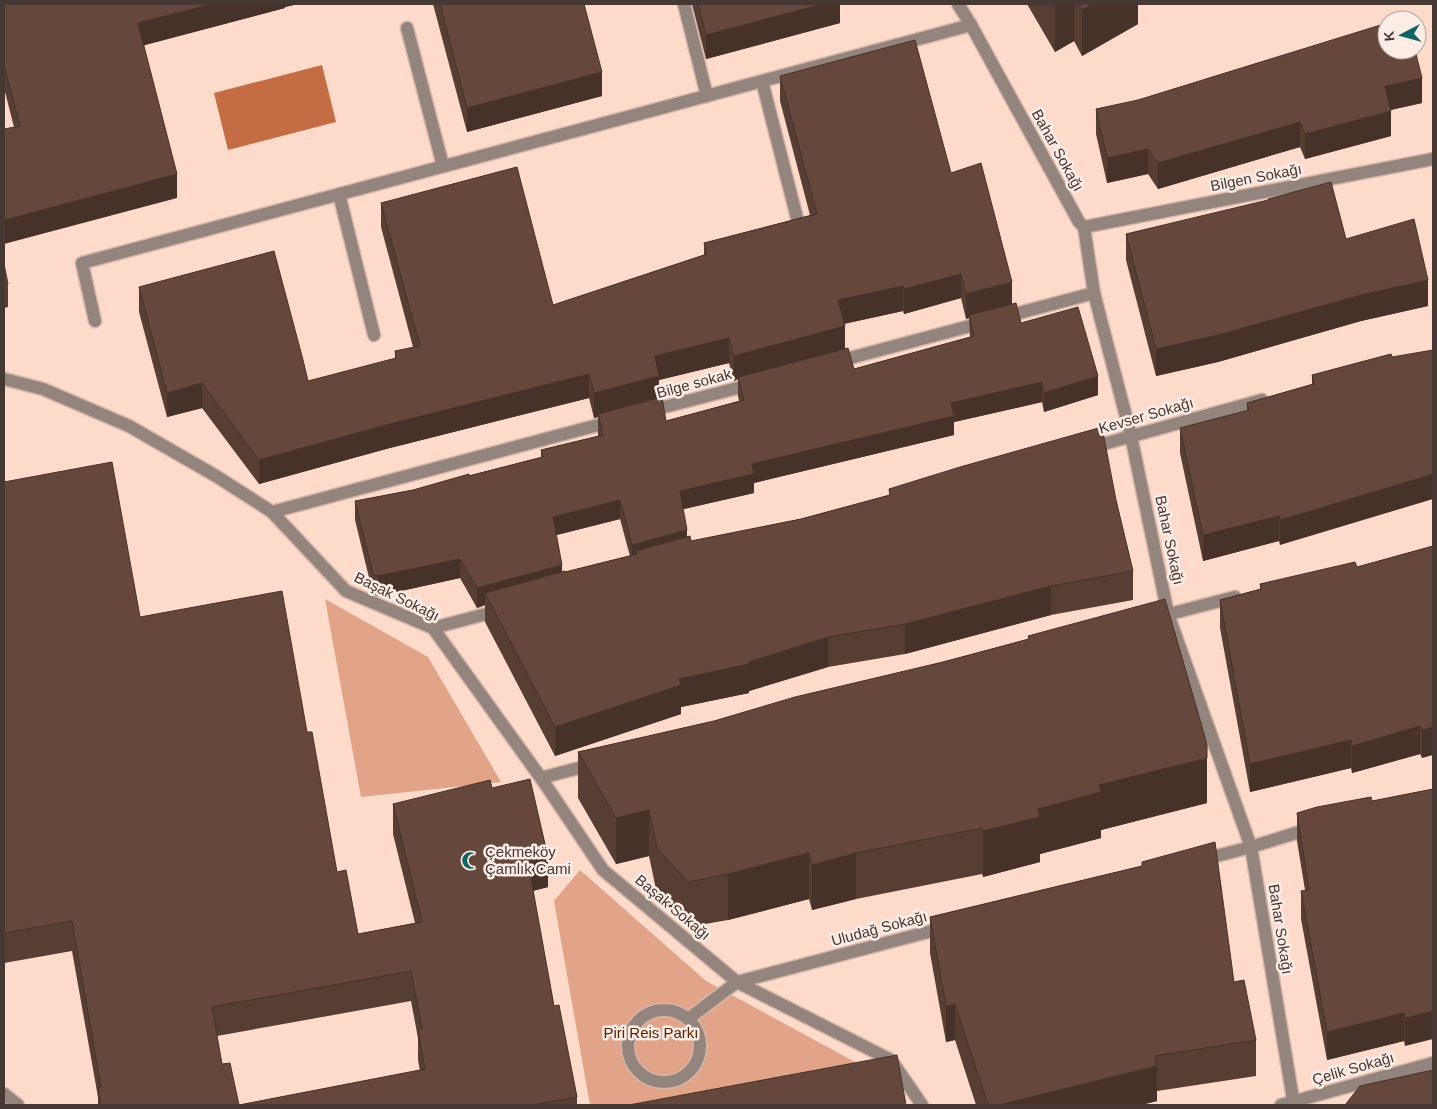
<svg xmlns="http://www.w3.org/2000/svg" width="1437" height="1109" font-family="Arial,sans-serif">
	<rect width="100%" height="100%" fill="#fddaca"/>
	<!-- green -->
	<g fill="#e1a489">
		<path d="M325,599L428,657L501,782L361,797Z"/>
		<path d="M580,870L706,981L890,1081L729,1105H590L554,901Z"/>
	</g>
	<!-- water -->
	<path fill="#c46d44" d="M322,65L336,122L228,150L214,93Z"/>
	<g fill="none" stroke-linecap="round" stroke-linejoin="round">
		<defs>
			<g id="minor">
				<path d="M684,4L707,96"/>
				<path d="M958,4L971,25L1079,222L1084,227L1094,293L1131,436L1168,614L1251,847L1294,1105"/>
				<path d="M407,28L443,166"/>
				<path d="M762,81L797,218"/>
				<path d="M339,194L374,335"/>
				<path d="M1084,227L1433,159"/>
				<path d="M95,321L82,263L971,25"/>
				<path d="M835,362L1094,293"/>
				<path d="M4,379L43,389L129,426L216,476L272,512L346,591L433,628L541,778L603,870L737,982L891,1060L922,1105"/>
				<path d="M649,411L753,384"/>
				<path d="M1089,448L1262,400"/>
				<path d="M272,512L613,421"/>
				<path d="M1162,616L1235,597"/>
				<path d="M433,628L501,610"/>
				<path d="M541,778L594,764"/>
				<path d="M1201,860L1251,847L1312,828"/>
				<circle cx="664" cy="1046" r="36"/>
				<path d="M688,1019L737,982L947,927"/>
				<path d="M4,1094L18,1105"/>
				<path d="M1281,1105L1433,1063"/>
			</g>
		</defs>
		<!-- minor casing -->
		<use href="#minor" stroke="#d5b6a9" stroke-width="15"/>
		<!-- minor -->
		<use href="#minor" stroke="#93847d" stroke-width="12"/>
	</g>
	<!-- wall -->
	<g fill="#573e33" fill-rule="evenodd">
		<path d="M4,4H298L285,7V8L143,45L177,198L14,127L4,88Z"/>
		<path d="M433,4H584L602,96L467,132Z"/>
		<path d="M692,4H840V23L706,59Z"/>
		<path d="M1027,4H1138V24L1082,56L1074,41L1055,52Z"/>
		<path d="M780,76L951,173L1021,323L1098,395L1044,412L1042,402L954,422V435L754,483V493L683,509L687,537L691,541L801,519L889,495V489L1116,500L1133,571V600L1051,615L905,654L828,667L749,691V693L681,707V714L555,756L485,622V605L477,608L460,578L378,596L373,594L355,520V501L413,490L541,457V450L598,436V417L594,418L589,398L386,449L259,484L202,408L167,417L139,312V287L308,381L395,359V351L413,347L381,227V203L553,305L704,255V243L810,215L780,101ZM961,298L966,319L969,318L970,337L854,369L845,349L844,324L903,311L904,314ZM729,363L734,381L738,379V396L739,401L666,421L659,398V380ZM620,519L630,556L565,572H562L556,535Z"/>
		<path d="M1422,103L1391,110V136L1305,159L1300,147L1158,189L1148,174L1107,183L1096,134V109Z"/>
		<path d="M1126,234L1346,239L1428,306L1361,321L1218,362L1156,376L1126,260Z"/>
		<path d="M4,264L8,284V307L4,308Z"/>
		<path d="M1391,354L1280,545L1279,541L1203,561L1180,453V428L1247,411V403L1312,384V375Z"/>
		<path d="M4,482L140,617L307,732L337,872L358,934L415,923L393,834V804L492,788L548,887L533,891L554,1006L577,1097V1105H98V1097L72,951L4,963ZM411,1001L418,1038V1060L420,1071L239,1105L222,1064L217,1036Z"/>
		<path d="M1433,546L1422,758L1420,754L1352,773L1351,768L1250,792L1220,628V600L1260,589V584L1357,567Z"/>
		<path d="M1028,636L1207,803L1101,830V838L1040,854V862L983,877L982,874L856,899L812,910L809,899L728,920L688,927L657,894L649,856L616,864L578,798V752L714,721L943,662L1028,639Z"/>
		<path d="M1433,789L1405,1046L1404,1041L1327,1060L1301,919V891L1305,890L1297,841V813L1372,801Z"/>
		<path d="M1142,862L1234,982L1256,1040V1076L1157,1091V1101L1141,1105H976L955,1040L946,1042L930,953V917L1142,866Z"/>
	</g>
	<!-- shaded-wall -->
	<g fill="#473229">
		<path d="M212,4H298L285,7V8L138,47V23Z"/>
		<path d="M823,4H840V23L706,59V35Z"/>
		<path d="M1059,4H1074V41L1055,52V7Z"/>
		<path d="M1094,4H1138V24L1082,56V10Z"/>
		<path d="M602,72V96L467,132V108Z"/>
		<path d="M1422,78V103L1385,111V86Z"/>
		<path d="M1391,111V136L1305,159V134Z"/>
		<path d="M1300,122V147L1158,189V163Z"/>
		<path d="M1148,149V174L1107,183V158Z"/>
		<path d="M177,174V198L4,244V220Z"/>
		<path d="M961,274V298L904,314V289Z"/>
		<path d="M1428,280V306L1361,321L1218,362L1156,376V349L1361,295Z"/>
		<path d="M1012,282V307L969,315V318L966,319V294Z"/>
		<path d="M903,286V311L838,325V300Z"/>
		<path d="M845,326V351L738,377V379L734,381V356Z"/>
		<path d="M729,338V363L659,380V401L598,414V417L594,418V393L655,356Z"/>
		<path d="M589,374V398L386,449L259,484V460L386,425Z"/>
		<path d="M1098,376V395L1044,412V393Z"/>
		<path d="M1042,382V402L954,422V435L754,483V493L680,510V491L752,464L951,403Z"/>
		<path d="M202,383V408L167,417V393Z"/>
		<path d="M1433,474V499L1280,545V520Z"/>
		<path d="M620,500V519L553,536V517Z"/>
		<path d="M1279,516V541L1203,561V535Z"/>
		<path d="M687,530V549L637,554L636,551V563L632,565V545Z"/>
		<path d="M460,559V578L378,596V576Z"/>
		<path d="M562,565V584L485,593V605L477,608V588Z"/>
		<path d="M1051,586V615L905,654V624Z"/>
		<path d="M828,637V667L749,691V693L681,707V714L555,756V727L679,679L749,662Z"/>
		<path d="M1420,726V754L1352,773V746Z"/>
		<path d="M1433,727V755L1422,758V730Z"/>
		<path d="M1351,740V768L1250,792V764Z"/>
		<path d="M1207,758V803L1101,830V838L1040,854V862L983,877V831L1099,785Z"/>
		<path d="M649,810V856L616,864V818Z"/>
		<path d="M809,853V899L728,920V874Z"/>
		<path d="M856,853V899L812,910V865Z"/>
		<path d="M548,857V887L528,892V862Z"/>
		<path d="M955,1004V1040L946,1042V1006Z"/>
		<path d="M1433,1011V1039L1405,1046V1018Z"/>
		<path d="M1404,1013V1041L1327,1060V1032Z"/>
		<path d="M1157,1066V1101L1141,1105H999Z"/>
	</g>
	<!-- building -->
	<g fill="#65483b" stroke="#473229" fill-rule="evenodd">
		<path d="M4,4H212L138,23L177,174L4,220V129L20,126L4,65Z"/>
		<path d="M440,4H584L602,72L467,108Z"/>
		<path d="M698,4H823L706,35Z"/>
		<path d="M1053,4H1059L1055,7Z"/>
		<path d="M1079,4H1094L1082,10Z"/>
		<path d="M1406,17L1407,20H1398Z"/>
		<path d="M1387,23V50H1415L1422,78L1385,86L1391,111L1305,134L1300,122L1158,163L1148,149L1107,158L1096,109L1138,100Z"/>
		<path d="M915,40L951,173L981,163L1012,282L966,294L961,274L904,289L903,286L838,300L845,326L734,356L729,338L655,356L659,376L594,393L589,374L386,425L259,460L202,383L167,393L139,287L274,251L303,360L308,381L396,358L395,351L420,346L381,203L517,167L553,305L707,254L704,243L817,214L780,76Z"/>
		<path d="M1331,182L1346,239L1414,219L1428,280L1361,295L1218,335L1156,349L1126,234L1268,200V199Z"/>
		<path d="M4,264L8,284H4Z"/>
		<path d="M1016,303L1021,323L1078,307L1098,376L1044,393L1042,382L951,403L954,416L752,464L754,474L680,491L687,530L632,545L620,500L553,517L562,565L477,588L460,559L378,576L373,574L355,501L413,490L469,474V476L543,457L541,450L603,435L598,414L662,397L666,421L744,400L738,377L848,348L854,369L974,336L969,315Z"/>
		<path d="M1433,350V474L1280,520L1279,516L1203,535L1180,428L1249,410L1247,403L1314,384L1312,375L1391,354L1392,357Z"/>
		<path d="M1102,427L1116,500L1133,571L1051,586L905,624L828,637L749,662V664L679,679L681,685L555,727L485,593L565,571V572L637,554L636,551L690,536L691,541L801,519L890,495L889,489L960,467Z"/>
		<path d="M112,462L140,617L282,591L307,732H312L337,872L346,870L358,934L422,922L393,804L490,780L492,788L530,779L548,857L528,862L554,1006L559,1005L577,1097L531,1105H101L98,1088L101,1087L72,921L4,933V482ZM411,971L422,1029L418,1030L425,1069L239,1105L230,1063L222,1064L212,1007Z"/>
		<path d="M1433,546V727L1422,730L1420,726L1352,746L1351,740L1250,764L1220,600L1261,589L1260,584L1355,562L1357,567Z"/>
		<path d="M1165,599L1207,744V758L1099,785L1101,792L1038,809L1040,817L983,831L982,828L856,853L812,865L809,853L728,874L688,882L657,848L649,810L616,818L578,752L714,721L795,697L943,662L1029,639L1028,636Z"/>
		<path d="M1433,789V1011L1405,1018L1404,1013L1327,1032L1301,891L1309,890L1297,813L1317,807L1371,797L1372,801Z"/>
		<path d="M1215,842L1234,982L1244,980L1256,1040L1155,1056L1157,1066L999,1105H988L955,1004L946,1006L930,917L1142,866V862Z"/>
		<path d="M897,1055L906,1105H629Z"/>
		<path d="M1433,1070V1105H1345L1360,1086Z"/>
	</g>
	<!-- icons -->
	<defs>
		<symbol id="mosque-bare" viewBox="-9 -9 18 18"><path d="M3.5-4.9A6 6 0 1 0 3.5 4.9A5 5 0 1 1 3.5-4.9Z" fill="#116262" stroke="#fbece6" stroke-width="2.5" paint-order="stroke"/></symbol>
	</defs>
	<g fill-rule="evenodd">
		<use href="#mosque-bare" x="458" y="848" width="25" height="25"/>
	</g>
	<g text-anchor="middle" dominant-baseline="central" stroke-width="5" stroke-linejoin="round" paint-order="stroke">
		<!-- street labels -->
		<g font-size="15" fill="#463832" stroke="#fbece6">
			<text transform="translate(1058 150) rotate(61)">Bahar Sokağı</text>
			<text transform="translate(1256 177) rotate(-11)">Bilgen Sokağı</text>
			<text transform="translate(694 383) rotate(-15)">Bilge sokak</text>
			<text transform="translate(1146 415) rotate(-16)">Kevser Sokağı</text>
			<text transform="translate(1170 540) rotate(78)">Bahar Sokağı</text>
			<text transform="translate(397 596) rotate(26)">Başak Sokağı</text>
			<text transform="translate(673 907) rotate(40)">Başak Sokağı</text>
			<text transform="translate(879 928) rotate(-15)">Uludağ Sokağı</text>
			<text transform="translate(1281 929) rotate(81)">Bahar Sokağı</text>
			<text transform="translate(1353 1068) rotate(-16)">Çelik Sokağı</text>
		</g>
		<!-- poi labels -->
		<g font-size="15" fill="#463832" stroke="#fbece6" text-anchor="start">
			<text x="485" y="851">Çekmeköy<tspan x="485" dy="17">Çamlık Cami</tspan></text>
		</g>
		<!-- park labels -->
		<g font-size="15" fill="#5b2303" stroke="#fbece6">
			<text x="651" y="1032">Piri Reis Parkı</text>
		</g>
	</g>
	<!-- border -->
	<rect width="1437" height="1109" fill="none" stroke="#463832" stroke-width="10"/>
	<!-- north arrow -->
	<g transform="translate(1402 35) rotate(264)"><circle r="24" fill="#fbece6" stroke="#b3a49e"/>
	<path d="M0-4L9 19L0 12L-9 19Z" fill="#116262"/>
	<text y="-8" font-size="14" font-weight="bold" text-anchor="middle" fill="#463832">K</text>
	</g>
</svg>
